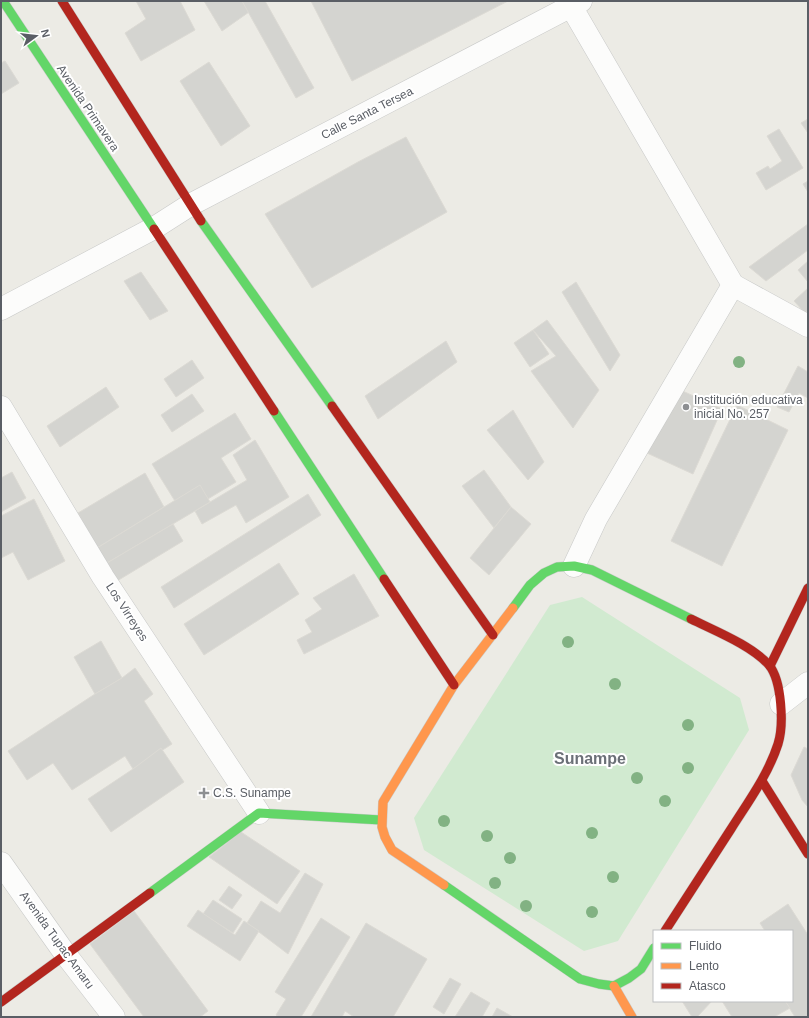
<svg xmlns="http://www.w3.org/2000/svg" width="809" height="1018" font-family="Helvetica,sans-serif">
	<rect width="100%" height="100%" fill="#ecebe5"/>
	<!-- green -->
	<path fill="#d1ead0" d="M582,597L740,698L749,730L618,941L584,951L424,850L414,818L550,605Z"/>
	<!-- building -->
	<g fill="#d4d4d0" stroke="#dcdad4">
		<path d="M136,1H180L195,30L141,61L125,33L146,19Z"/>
		<path d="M204,1H242L249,12L222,31Z"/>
		<path d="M242,1H265L314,88L296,98Z"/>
		<path d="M311,1H508L352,81Z"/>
		<path d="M5,61L19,83L1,94V63Z"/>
		<path d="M209,62L250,126L221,146L180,81Z"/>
		<path d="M808,119V133L801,123Z"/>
		<path d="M779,129L803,168L766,190L756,173L768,166L770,169L782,161L767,136Z"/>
		<path d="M406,137L447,212L312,288L265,214L358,162Z"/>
		<path d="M808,181V192L803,184Z"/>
		<path d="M808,224V250L766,281L749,267Z"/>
		<path d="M808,261V282L798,270Z"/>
		<path d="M141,272L168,311L150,320L124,281Z"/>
		<path d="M576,282L620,355L610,371L562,292Z"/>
		<path d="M808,288V310L805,313L794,301Z"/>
		<path d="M547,320L599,390L573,428L531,371L556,356L533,330Z"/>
		<path d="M533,330L549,354L530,367L514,343Z"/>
		<path d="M446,341L457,362L378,419L365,396Z"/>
		<path d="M192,360L204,378L176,397L164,379Z"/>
		<path d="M798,366L808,372V398L799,393L789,412L777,407Z"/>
		<path d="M106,387L119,407L60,447L47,426Z"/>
		<path d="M676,388L722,409L693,474L647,453Z"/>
		<path d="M192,394L204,411L172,432L161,415Z"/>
		<path d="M737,405L788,430L722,566L671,541Z"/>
		<path d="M513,410L544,462L528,480L487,430Z"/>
		<path d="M235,413L251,439L221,458L236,482L183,514L152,464Z"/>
		<path d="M255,440L289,497L246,523L236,505L202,524L195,511L247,480L233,455Z"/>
		<path d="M484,470L511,507L494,528L462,486Z"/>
		<path d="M12,472L26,498L1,512V478Z"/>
		<path d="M145,473L164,507L97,548L78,513Z"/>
		<path d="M200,485L210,502L107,563L97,548Z"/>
		<path d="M308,494L321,515L174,608L161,587Z"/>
		<path d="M34,499L65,561L28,580L13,552L1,558V516Z"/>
		<path d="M511,507L531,524L489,575L470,558Z"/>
		<path d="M173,524L183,541L117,581L107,563Z"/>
		<path d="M279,563L299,594L204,655L184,624Z"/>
		<path d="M354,574L379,616L304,654L297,640L312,632L305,620L322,609L313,598Z"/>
		<path d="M101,641L122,678L95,694L74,657Z"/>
		<path d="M135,668L153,694L144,701L172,744L133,769L125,756L72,790L53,763L27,780L8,751L95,694L122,678Z"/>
		<path d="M804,747L808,749V807L802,800L791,775Z"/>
		<path d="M161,748L184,782L111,832L88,799L133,769Z"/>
		<path d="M241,832L300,871L277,904L209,857Z"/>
		<path d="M305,873L323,884L288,954L247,923L261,901L280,913Z"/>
		<path d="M229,886L242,895L232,909L219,900Z"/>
		<path d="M213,900L242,919L233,933L203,914Z"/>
		<path d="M788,904L808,935V1017H795L785,1001H792V931H765L760,923Z"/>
		<path d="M198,910L235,935L244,921L259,931L240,961L187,926Z"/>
		<path d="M134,911L208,1011L200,1017H144L90,944Z"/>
		<path d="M321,918L350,937L301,1017H279L276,1015L286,999L275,992Z"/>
		<path d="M366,923L427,959L393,1017H354L345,1011L342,1017H311Z"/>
		<path d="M450,978L461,984L444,1014L433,1007Z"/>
		<path d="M471,992L490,1003L482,1017H455Z"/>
		<path d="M682,1001H712L697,1017H692Z"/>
		<path d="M722,1001H785L790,1008L774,1017H732Z"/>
		<path d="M497,1008L513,1017H492Z"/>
	</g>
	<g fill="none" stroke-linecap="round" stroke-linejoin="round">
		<defs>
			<g id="street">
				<path d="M568,1L733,285L808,326"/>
				<path d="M1,309L154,228L190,205L581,1"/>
				<path d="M1,407L103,577L259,813"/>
				<path d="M574,566L596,519L733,285"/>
				<path d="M781,704L808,683"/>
				<path d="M1,863L66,955L114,1017"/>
			</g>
			<g id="fast">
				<path d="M3,1L154,229"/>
				<path d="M201,221L332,406"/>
				<path d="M274,411L384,579"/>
				<path d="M513,608L530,585L544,573L557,567L574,566L592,570L691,619"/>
				<path d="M444,885L580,979L599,984L614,986L629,978L641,969L654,948"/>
				<path d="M150,893L259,813L381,820"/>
			</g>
			<g id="slow">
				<path d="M444,885L392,850L385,837L382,827L383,802L454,685L513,608"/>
				<path d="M614,986L632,1017"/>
			</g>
			<g id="jam">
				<path d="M62,1L201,221"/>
				<path d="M154,229L274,411"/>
				<path d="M332,406L493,635"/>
				<path d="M384,579L454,685"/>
				<path d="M770,666L808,588"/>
				<path d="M762,781L808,854"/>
				<path d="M665,931C687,897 709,863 731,829C748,802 768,775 778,744C784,725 782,681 769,665C751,645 715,631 691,619"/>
				<path d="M1,1002L150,893"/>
			</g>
		</defs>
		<!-- street casing -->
		<use href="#street" stroke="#c8c9c8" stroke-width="23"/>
		<!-- fast casing -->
		<use href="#fast" stroke="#c9cac9" stroke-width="10"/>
		<!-- slow casing -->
		<use href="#slow" stroke="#c9cac9" stroke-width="10"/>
		<!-- jam casing -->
		<use href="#jam" stroke="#c9cac9" stroke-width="10"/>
		<!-- street -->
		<use href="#street" stroke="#fcfcfb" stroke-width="22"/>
		<!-- fast -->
		<use href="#fast" stroke="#63d668" stroke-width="9"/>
		<!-- slow -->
		<use href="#slow" stroke="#ff974d" stroke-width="9"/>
		<!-- jam -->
		<use href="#jam" stroke="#b3261e" stroke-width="9"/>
	</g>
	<!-- trees -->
	<g fill="#82b283">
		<circle cx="739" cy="362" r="6"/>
		<circle cx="568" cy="642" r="6"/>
		<circle cx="615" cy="684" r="6"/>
		<circle cx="688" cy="725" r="6"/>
		<circle cx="688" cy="768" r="6"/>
		<circle cx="637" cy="778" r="6"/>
		<circle cx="665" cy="801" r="6"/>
		<circle cx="444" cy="821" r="6"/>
		<circle cx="592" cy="833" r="6"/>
		<circle cx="487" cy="836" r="6"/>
		<circle cx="510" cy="858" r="6"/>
		<circle cx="613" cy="877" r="6"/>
		<circle cx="495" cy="883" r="6"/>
		<circle cx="526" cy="906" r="6"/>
		<circle cx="592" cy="912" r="6"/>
	</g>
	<!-- markers -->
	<g fill="#8d8f92" stroke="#fff" stroke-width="1.5">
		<circle cx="686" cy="407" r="4"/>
		<path d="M202 787h4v4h4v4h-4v4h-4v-4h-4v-4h4z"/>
	</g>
	<g text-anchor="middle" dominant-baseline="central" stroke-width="4" stroke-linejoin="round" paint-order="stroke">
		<!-- street labels -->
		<g font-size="12" fill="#5a5e65" stroke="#fff">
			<text transform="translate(88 108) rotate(56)">Avenida Primavera</text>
			<text transform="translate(367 113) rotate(-27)">Calle Santa Tersea</text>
			<text transform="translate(127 612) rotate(57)">Los Virreyes</text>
			<text transform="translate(57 940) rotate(54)">Avenida Tupac Amaru</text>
		</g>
		<!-- poi labels -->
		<g font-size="12" fill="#5a5e65" stroke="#fff" text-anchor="start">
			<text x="694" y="400">Institución educativa<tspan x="694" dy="14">inicial No. 257</tspan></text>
			<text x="213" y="793">C.S. Sunampe</text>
		</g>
		<!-- district labels -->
		<g font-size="16" font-weight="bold" fill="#6b7077" stroke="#fff">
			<text x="590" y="758">Sunampe</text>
		</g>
	</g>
	<!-- border -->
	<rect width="809" height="1018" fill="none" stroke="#5a5e65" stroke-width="4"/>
	<!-- legend -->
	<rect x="653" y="930" width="140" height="72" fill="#ffffff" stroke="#bdbfc1"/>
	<rect x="661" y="943" width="20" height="6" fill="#63d668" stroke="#bdbfc1"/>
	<text x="689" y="950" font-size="12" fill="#5a5e65">Fluido</text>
	<rect x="661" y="963" width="20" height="6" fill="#ff974d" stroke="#bdbfc1"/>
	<text x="689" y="970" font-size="12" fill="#5a5e65">Lento</text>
	<rect x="661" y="983" width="20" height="6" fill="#b3261e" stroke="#bdbfc1"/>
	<text x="689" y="990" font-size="12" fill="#5a5e65">Atasco</text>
	<!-- north arrow -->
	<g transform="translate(36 36) rotate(75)" stroke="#ffffff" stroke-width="3" paint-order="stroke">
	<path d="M0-3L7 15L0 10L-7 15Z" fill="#5a5e65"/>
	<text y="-6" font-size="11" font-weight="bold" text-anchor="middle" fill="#5a5e65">N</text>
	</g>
</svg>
